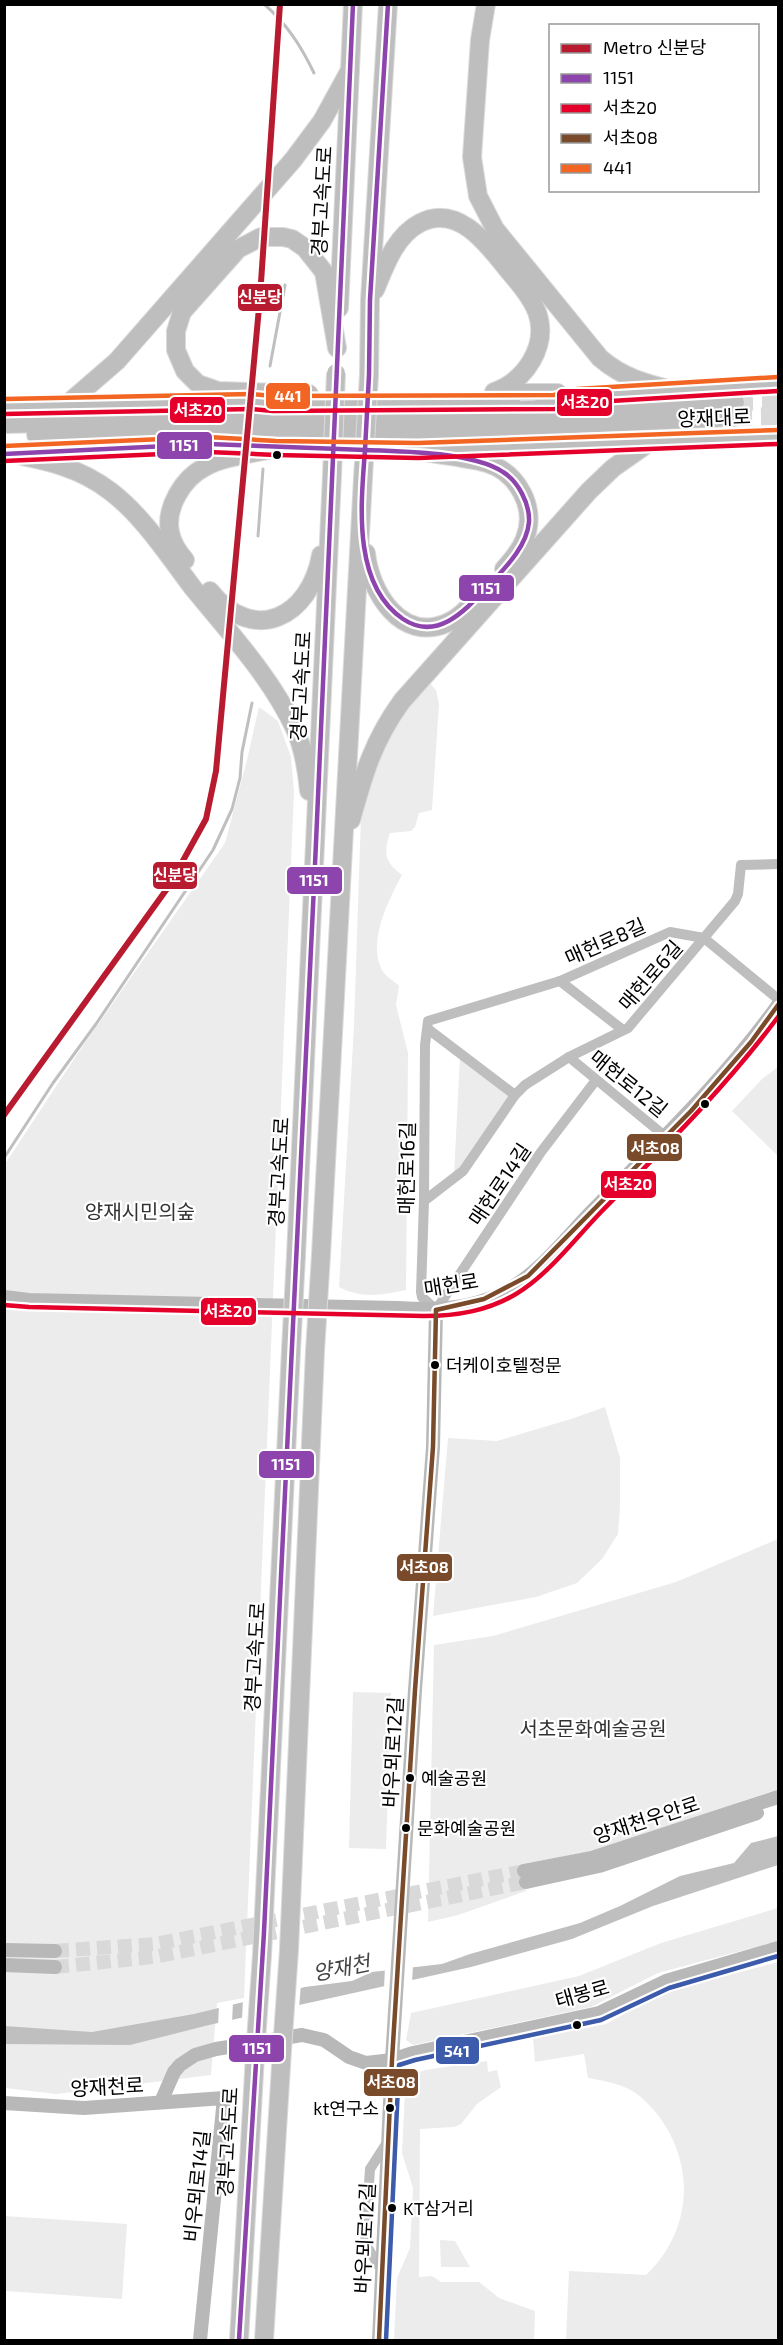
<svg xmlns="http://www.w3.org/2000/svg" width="783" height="2345" font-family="'Exo 2','Noto Sans KR',sans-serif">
	<rect width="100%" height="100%" fill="#fff"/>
	<!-- green -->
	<g fill="#ececec">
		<path d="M429,682L436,690L439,704L432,810L419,813L415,827L411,831L390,833C383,854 385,862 402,875C389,899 367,942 382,970C385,976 394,981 399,986L396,1005L408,1053L406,1290C381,1295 362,1299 339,1287L354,1026L361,815L370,769L423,685Z"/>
		<path d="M259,707L278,721L291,757L294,791L244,1998L217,2003L211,2075L56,2094L5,2088V1164L80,1050L225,843L247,760Z"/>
		<path d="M460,1056L510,1094L454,1175Z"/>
		<path d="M778,1067V1156L732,1111L762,1079Z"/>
		<path d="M605,1407L620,1458V1507L618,1534L602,1559L577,1583L536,1597L433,1616L448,1438L497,1441L571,1419Z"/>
		<path d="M778,1539V1789L604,1849L521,1864L526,1891L458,1915L428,1922L434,1645L493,1636L676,1582Z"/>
		<path d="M353,1692L391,1693L386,1849L349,1848Z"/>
		<path d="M778,1908V1941L658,1973L591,2007L413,2045L406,2040L411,2013L579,1976L661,1943Z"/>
		<path d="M778,1962V2340H566L569,2271L646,2275C698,2226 696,2148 643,2099C629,2085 606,2081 588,2078L584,2054L535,2062L533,2038L606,2024L664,1992Z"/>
		<path d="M487,2061L488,2072L497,2070L501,2087L477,2104L461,2124L454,2127L420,2129L419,2277L432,2276L441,2282H479L499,2298L535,2311L534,2340H394L397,2278L410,2248L413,2188L402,2153L405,2090L418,2073L425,2070Z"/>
		<path d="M4,2216L127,2224L122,2299L5,2291Z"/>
		<path d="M440,2240L455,2241L470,2267H441Z"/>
	</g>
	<!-- water -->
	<path fill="#bfbfbf" d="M778,1836V1865L653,1906L572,1939L471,1967L209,2025L130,2045L5,2044L4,2026L92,2032L194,2014L305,1987L352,1981L372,1972L442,1964L470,1954L580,1923L620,1906L680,1876L734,1863L751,1843Z"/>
	<!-- pier -->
	<g fill="#fff">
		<path d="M413,1965L412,1983L384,1989L385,1967Z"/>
		<path d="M301,1984L299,2008L242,2020L243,1999Z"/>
		<path d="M233,2002L232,2023L218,2026L219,2005Z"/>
	</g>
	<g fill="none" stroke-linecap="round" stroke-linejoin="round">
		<!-- stream -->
		<g stroke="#bfbfbf" stroke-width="3">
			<path d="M264,4C287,24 301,46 314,73"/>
			<path d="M270,366L285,285"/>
			<path d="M258,536L263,469"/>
			<path d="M4,1158L53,1083L96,1024L213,850L232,809L240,778L242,752L252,703"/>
		</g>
		<!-- secondary-tunnel -->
		<g stroke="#d9d9d9" stroke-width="14" stroke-dasharray="14 7" stroke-linecap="butt">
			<path d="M55,1951L155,1944L524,1871"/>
			<path d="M55,1967L154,1957L526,1882"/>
		</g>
		<!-- highway-tunnel -->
		<g stroke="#d9d9d9" stroke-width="18" stroke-dasharray="18 9" stroke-linecap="butt">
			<path d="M735,402L778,401"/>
			<path d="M734,417L778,416"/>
		</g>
		<defs>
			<g id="primary">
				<path d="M494,392H558"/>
				<path d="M543,402H555L577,396L778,384"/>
				<path d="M4,407L251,401L273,404L512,402"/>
				<path d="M21,453L208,444L276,448L418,451L778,437"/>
			</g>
			<g id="highway">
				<path d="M486,4L480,40L472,157L478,196L495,229L600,358C623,378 647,384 676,391"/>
				<path d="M375,290C385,266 395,236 420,223C458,203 488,245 508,270C519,283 531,297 537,312C549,346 525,381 494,392"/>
				<path d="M339,308L353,4"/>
				<path d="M369,375L370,300L388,4"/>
				<path d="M309,394L218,391L198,384L185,371L176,350V331L182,312L238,249L261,237H283L292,239L305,248L324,272L337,348"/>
				<path d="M65,406L117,361L293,160L322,121L350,70"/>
				<path d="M4,424L395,415L735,402"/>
				<path d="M36,435L393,432L734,417"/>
				<path d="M418,451C440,455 465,457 487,463C518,473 537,508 525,538C521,550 512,560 504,569"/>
				<path d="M12,454C48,461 80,468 110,491C143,516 168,555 193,588C229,632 271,677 295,729C304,749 307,770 309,791"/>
				<path d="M366,553C370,592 401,643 447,623C463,616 474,601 485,589"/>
				<path d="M185,560C178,552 172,543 170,532C165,508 183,478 205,467C225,456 253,454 276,448"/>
				<path d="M210,591C254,646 310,617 321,555"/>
				<path d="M351,820C364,773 373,741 402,701L589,491L613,468L650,442"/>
				<path d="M321,1255L363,478"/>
				<path d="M296,1256L332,475"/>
				<path d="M289,1950L315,1351"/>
				<path d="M262,1955L291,1350"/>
				<path d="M239,2340L255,2055"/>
				<path d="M264,2340L282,2050"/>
			</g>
		</defs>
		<!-- primary casing -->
		<use href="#primary" stroke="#dbdbdb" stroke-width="18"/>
		<!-- highway casing -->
		<use href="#highway" stroke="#dbdbdb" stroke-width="20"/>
		<!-- street -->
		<g stroke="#bebebe" stroke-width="10">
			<path d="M560,981L623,1030"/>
			<path d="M428,1029L515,1095"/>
			<path d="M569,1057L666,1137"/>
			<path d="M596,1080L541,1152L436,1310L422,1297L421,1292L424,1201L425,1045L428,1021L560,981L670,932L704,938L778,999"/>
			<path d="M424,1201L463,1171L515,1095L525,1085L569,1057L628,1028L735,901L738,894L741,865L778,864"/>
			<path d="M382,2271L365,2243L370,2169L388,2141"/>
		</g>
		<!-- secondary -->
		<g stroke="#b8b8b8" stroke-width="14">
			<path d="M4,1297L29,1300L398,1308C433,1310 467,1310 500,1294C538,1276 566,1237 595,1208C658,1143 725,1079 778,1005"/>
			<path d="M524,1871L592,1858L778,1797"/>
			<path d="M526,1882L599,1866L757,1813"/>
			<path d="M4,1950L55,1951"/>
			<path d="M4,1965L55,1967"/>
			<path d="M161,2102L174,2072L180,2065L195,2055L216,2049L302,2035L324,2040L349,2057L366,2063L392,2060L413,2053L599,2013L666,1981L778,1948"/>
			<path d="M4,2103L84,2108L224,2098L200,2340"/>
			<path d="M379,2340L392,2060L415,1690L433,1447L436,1310"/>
		</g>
		<!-- primary -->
		<use href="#primary" stroke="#bebebe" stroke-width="16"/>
		<!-- highway -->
		<use href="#highway" stroke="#bebebe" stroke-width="18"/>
		<defs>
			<g id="highway-bridge">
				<path d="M332,475L336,373"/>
				<path d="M363,478L369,375"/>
				<path d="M291,1350L296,1256"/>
				<path d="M315,1351L321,1255"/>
				<path d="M282,2050L289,1950"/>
				<path d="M255,2055L262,1955"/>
			</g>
		</defs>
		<!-- highway-bridge casing -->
		<use href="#highway-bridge" stroke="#dbdbdb" stroke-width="20" stroke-linecap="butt"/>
		<!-- highway-bridge -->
		<use href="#highway-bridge" stroke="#bebebe" stroke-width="18"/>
		<defs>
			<g id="bus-1">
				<path d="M365,450C401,451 473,452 503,472C518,481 530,504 529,522C527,546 506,567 491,583C468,607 439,643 403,619C352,584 361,504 365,450Z"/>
				<path d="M365,450L369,375L370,300L388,4"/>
				<path d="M4,454L208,444L365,450"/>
				<path d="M239,2340L264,1932L315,865L353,4"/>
			</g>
			<g id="bus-2">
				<path d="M4,414L251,409L273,411L555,409L578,403L778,391"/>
				<path d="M4,461L208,452L276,455L418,458L778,444"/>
				<path d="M4,1305L29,1307L424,1316C457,1316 487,1311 516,1294C549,1274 574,1240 601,1212C663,1149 725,1088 778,1017"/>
			</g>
			<g id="bus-3">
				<path d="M436,1310L484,1299L528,1276L691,1111L751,1042L778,1005"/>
				<path d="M379,2340L392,2060L415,1690L433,1447L436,1310"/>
			</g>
			<g id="bus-4">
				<path d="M4,399L251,394L273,396L554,395L577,389L778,377"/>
				<path d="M4,446L208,437L276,441L418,443L778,430"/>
			</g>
			<path id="bus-5" d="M386,2340L399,2065L415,2060L601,2020L669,1988L778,1956"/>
		</defs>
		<!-- bus-1 casing -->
		<use href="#bus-1" stroke="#fff" stroke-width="9"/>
		<!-- bus-2 casing -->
		<use href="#bus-2" stroke="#fff" stroke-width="9"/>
		<!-- bus-3 casing -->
		<use href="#bus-3" stroke="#fff" stroke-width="9"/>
		<!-- bus-4 casing -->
		<use href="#bus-4" stroke="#fff" stroke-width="9"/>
		<!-- bus-5 casing -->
		<use href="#bus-5" stroke="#fff" stroke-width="9"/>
		<!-- bus-1 -->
		<use href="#bus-1" stroke="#8e44ad" stroke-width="4.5"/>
		<!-- bus-2 -->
		<use href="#bus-2" stroke="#e4002b" stroke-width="4.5"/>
		<!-- bus-3 -->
		<use href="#bus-3" stroke="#7a4b2a" stroke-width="4.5"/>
		<!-- bus-4 -->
		<use href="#bus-4" stroke="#f26522" stroke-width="4.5"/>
		<!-- bus-5 -->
		<use href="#bus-5" stroke="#3d5bab" stroke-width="4.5"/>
		<defs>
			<path id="metro-1" d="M4,1115L169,886L206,819L216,771L260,297L280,4"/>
		</defs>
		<!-- metro-1 casing -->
		<use href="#metro-1" stroke="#fff" stroke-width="10"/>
		<!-- metro-1 -->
		<use href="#metro-1" stroke="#b81b30" stroke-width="6"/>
	</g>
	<!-- markers -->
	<g fill="#000" stroke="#fff" stroke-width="2">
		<circle cx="277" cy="455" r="5"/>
		<circle cx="705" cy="1104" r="5"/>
		<circle cx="435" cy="1365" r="5"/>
		<circle cx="410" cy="1778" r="5"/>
		<circle cx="406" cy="1828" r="5"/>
		<circle cx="577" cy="2025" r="5"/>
		<circle cx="390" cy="2108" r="5"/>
		<circle cx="392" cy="2208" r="5"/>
	</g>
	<g text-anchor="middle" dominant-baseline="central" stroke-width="4.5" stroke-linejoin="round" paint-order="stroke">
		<!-- bus labels -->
		<g font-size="18" fill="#000" stroke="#fff" text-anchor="start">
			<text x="446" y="1365">더케이호텔정문</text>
			<text x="421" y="1778">예술공원</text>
			<text x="417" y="1828">문화예술공원</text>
			<text x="379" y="2108" text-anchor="end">kt연구소</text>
			<text x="403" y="2208">KT삼거리</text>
		</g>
		<!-- street labels -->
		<g font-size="20" fill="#000" stroke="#fff">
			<text transform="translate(321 201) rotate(-87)">경부고속도로</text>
			<text transform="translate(714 417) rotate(-2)">양재대로</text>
			<text transform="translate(300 686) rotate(-87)">경부고속도로</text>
			<text transform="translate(605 941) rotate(-24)">매헌로8길</text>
			<text transform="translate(650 975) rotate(-49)">매헌로6길</text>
			<text transform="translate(629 1083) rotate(39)">매헌로12길</text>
			<text transform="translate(406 1168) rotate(-89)">매헌로16길</text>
			<text transform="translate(278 1172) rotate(-87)">경부고속도로</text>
			<text transform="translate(499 1184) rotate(-56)">매헌로14길</text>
			<text transform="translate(451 1284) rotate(-9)">매헌로</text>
			<text transform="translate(254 1657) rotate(-87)">경부고속도로</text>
			<text transform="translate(392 1752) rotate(-87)">바우뫼로12길</text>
			<text transform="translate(646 1819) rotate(-18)">양재천우안로</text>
			<text transform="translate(582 1993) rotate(-16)">태봉로</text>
			<text transform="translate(107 2086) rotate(-3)">양재천로</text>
			<text transform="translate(227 2142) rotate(-87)">경부고속도로</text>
			<text transform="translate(196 2186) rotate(-84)">비우뫼로14길</text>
			<text transform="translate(364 2238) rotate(-87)">바우뫼로12길</text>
		</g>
		<!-- park labels -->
		<g font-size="20" fill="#333" stroke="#fff">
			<text x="140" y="1211">양재시민의숲</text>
			<text x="593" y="1728">서초문화예술공원</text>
		</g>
		<!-- water labels -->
		<g font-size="21" font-style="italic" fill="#444" stroke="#fff">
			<text transform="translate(341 1967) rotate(-11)">양재천</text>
		</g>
	</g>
	<g stroke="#fff" stroke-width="2">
		<rect x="237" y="283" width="46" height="29" rx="6" fill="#b81b30"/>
		<rect x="265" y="382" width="46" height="28" rx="6" fill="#f26522"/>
		<rect x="556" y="388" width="57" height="29" rx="6" fill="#e4002b"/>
		<rect x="169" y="396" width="57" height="28" rx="6" fill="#e4002b"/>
		<rect x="156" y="431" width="57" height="29" rx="6" fill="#8e44ad"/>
		<rect x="458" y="574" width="57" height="28" rx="6" fill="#8e44ad"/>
		<rect x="152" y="861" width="46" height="29" rx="6" fill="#b81b30"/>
		<rect x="286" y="866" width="57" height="29" rx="6" fill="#8e44ad"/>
		<rect x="626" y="1133" width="57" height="29" rx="6" fill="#7a4b2a"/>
		<rect x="600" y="1170" width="57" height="29" rx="6" fill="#e4002b"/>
		<rect x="200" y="1297" width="57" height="29" rx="6" fill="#e4002b"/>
		<rect x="258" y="1450" width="57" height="29" rx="6" fill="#8e44ad"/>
		<rect x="396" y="1553" width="57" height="29" rx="6" fill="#7a4b2a"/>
		<rect x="228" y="2034" width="57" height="29" rx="6" fill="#8e44ad"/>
		<rect x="435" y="2036" width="45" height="29" rx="6" fill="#3d5bab"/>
		<rect x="363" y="2068" width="56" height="29" rx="6" fill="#7a4b2a"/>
	</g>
	<g font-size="16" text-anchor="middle" font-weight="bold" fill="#fff">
		<text x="260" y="303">신분당</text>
		<text x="288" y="402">441</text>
		<text x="585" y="408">서초20</text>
		<text x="198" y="416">서초20</text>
		<text x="184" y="451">1151</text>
		<text x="486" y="594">1151</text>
		<text x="175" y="881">신분당</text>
		<text x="314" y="886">1151</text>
		<text x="655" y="1154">서초08</text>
		<text x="628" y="1190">서초20</text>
		<text x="228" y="1317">서초20</text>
		<text x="286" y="1470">1151</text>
		<text x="424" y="1573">서초08</text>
		<text x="257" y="2054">1151</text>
		<text x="457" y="2057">541</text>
		<text x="391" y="2088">서초08</text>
	</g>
	<!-- border -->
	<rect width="783" height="2345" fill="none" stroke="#000000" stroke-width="12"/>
	<!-- legend -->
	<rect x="549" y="24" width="210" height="168" fill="#ffffff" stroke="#999999" stroke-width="1.5"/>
	<rect x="561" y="44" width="30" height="9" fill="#b81b30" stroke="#999999" stroke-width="1.5"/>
	<text x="603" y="54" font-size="18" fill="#000000">Metro 신분당</text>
	<rect x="561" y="74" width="30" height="9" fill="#8e44ad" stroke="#999999" stroke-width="1.5"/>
	<text x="603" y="84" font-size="18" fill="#000000">1151</text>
	<rect x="561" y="104" width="30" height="9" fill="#e4002b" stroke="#999999" stroke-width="1.5"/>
	<text x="603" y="114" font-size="18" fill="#000000">서초20</text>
	<rect x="561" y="134" width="30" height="9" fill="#7a4b2a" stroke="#999999" stroke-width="1.5"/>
	<text x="603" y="144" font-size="18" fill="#000000">서초08</text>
	<rect x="561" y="164" width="30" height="9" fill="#f26522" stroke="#999999" stroke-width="1.5"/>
	<text x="603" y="174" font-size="18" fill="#000000">441</text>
</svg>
